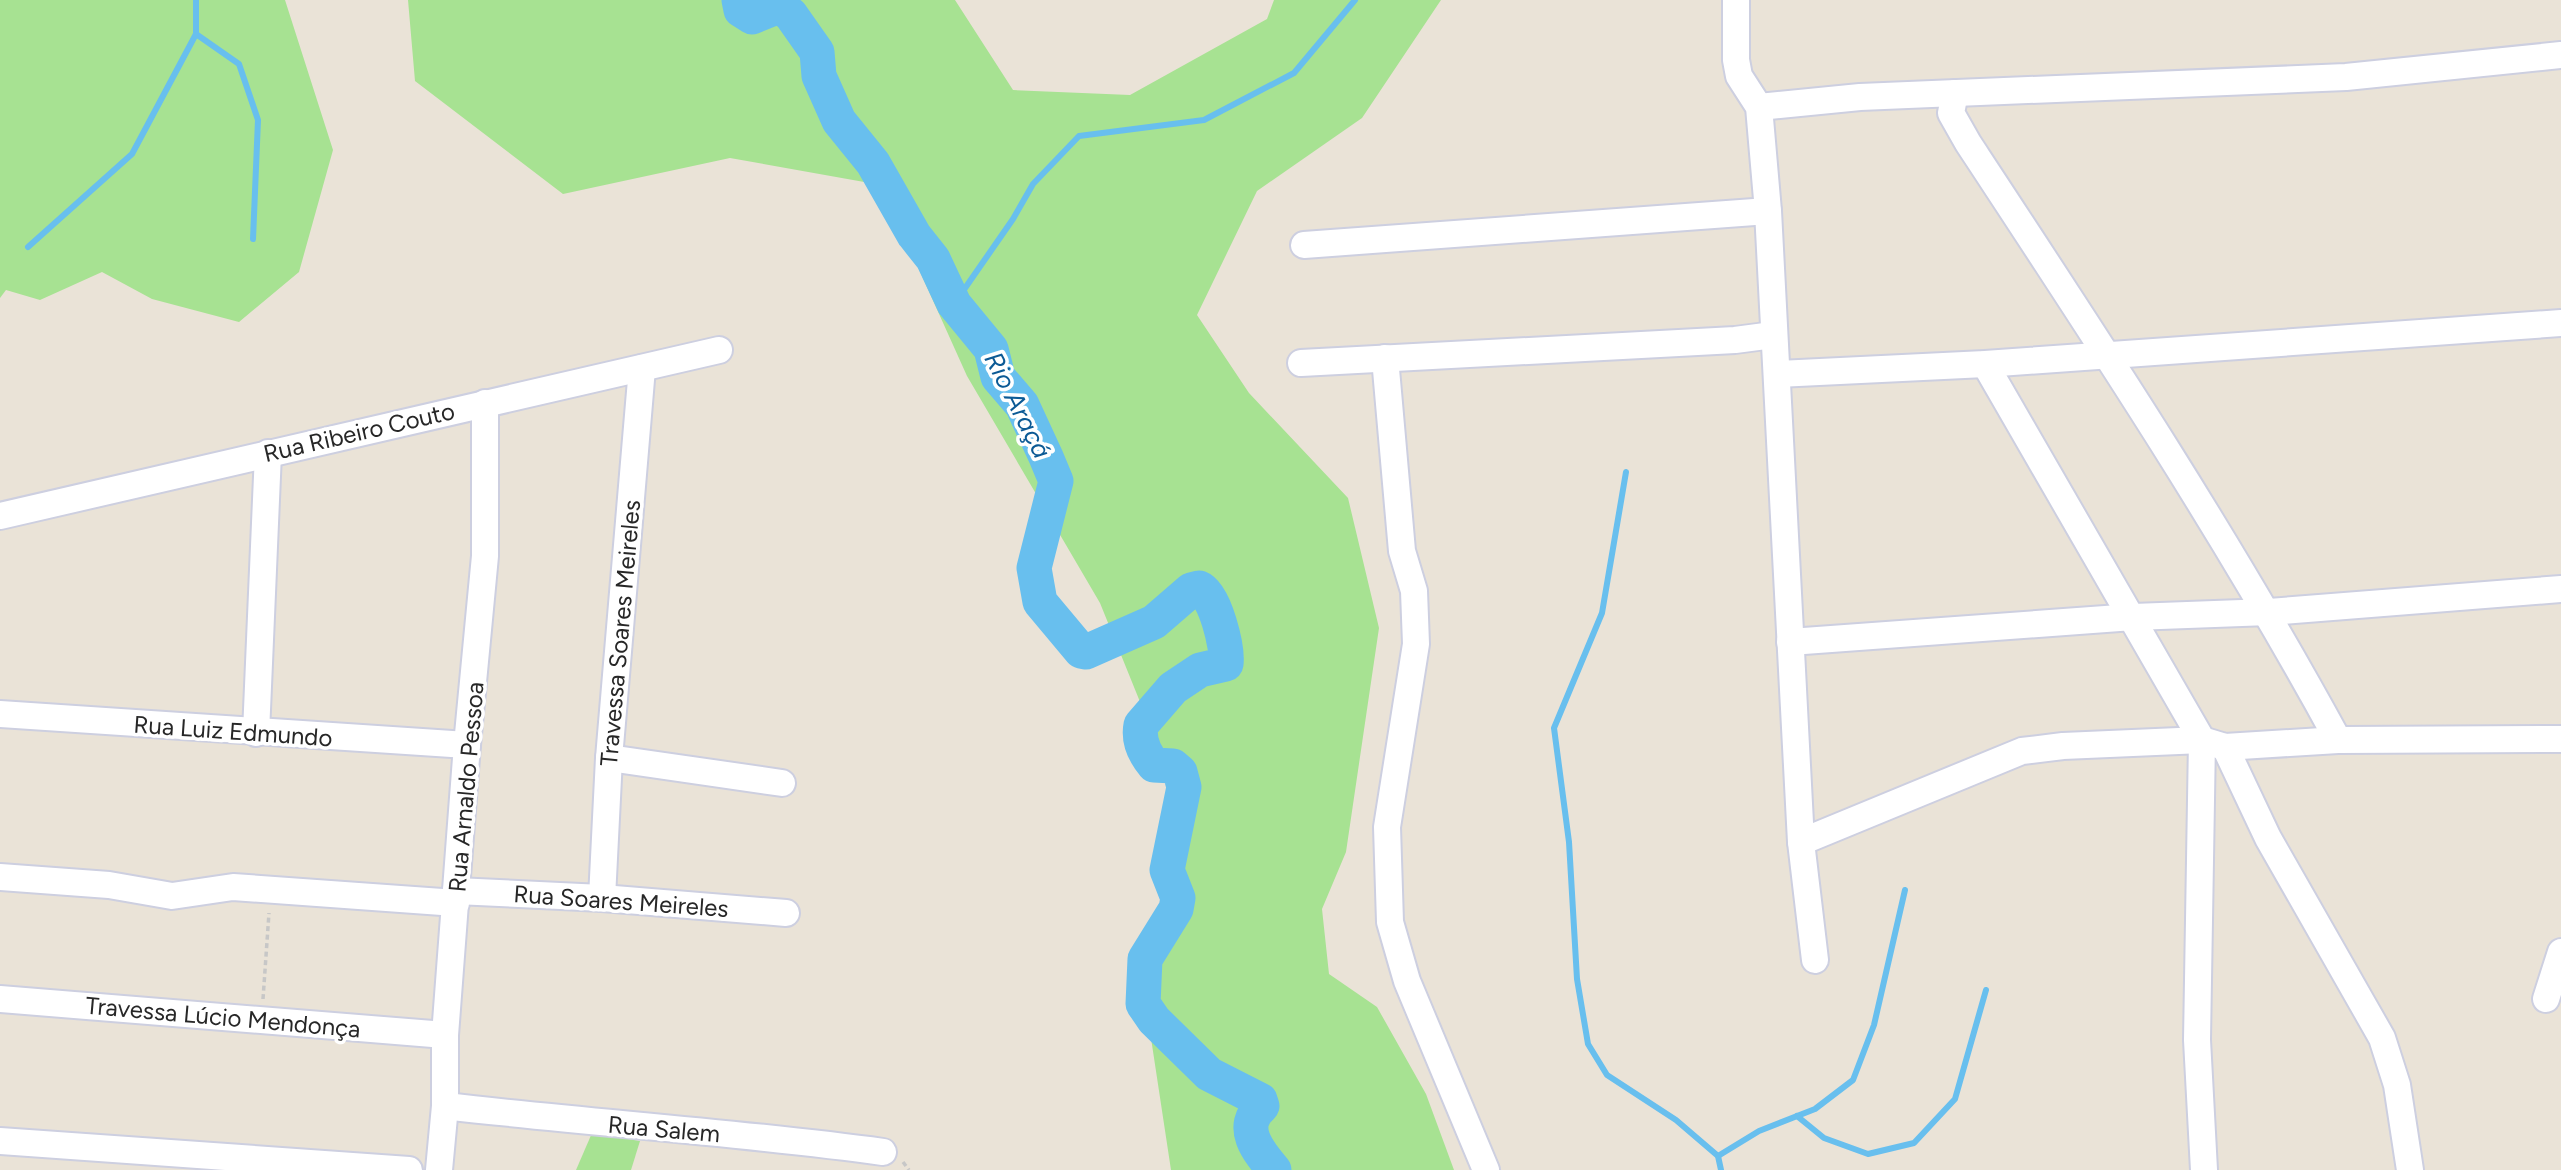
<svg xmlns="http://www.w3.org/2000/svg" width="2561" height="1170" font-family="Figtree,sans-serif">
	<rect width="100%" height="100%" fill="#eae3d7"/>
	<!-- green -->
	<g fill="#a7e292">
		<path d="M0,0H285L333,150L299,272L239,322L152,299L102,272L40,300L6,290L0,298Z"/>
		<path d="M408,0H955L1013,90L1130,95L1267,19L1274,0H1441L1362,118L1257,191L1197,315L1249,393L1348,498L1379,628L1346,852L1322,909L1329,974L1377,1007L1426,1094L1454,1170H1171L1144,992L1185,813L1100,603L967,376L881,185L730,158L563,194L415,81Z"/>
		<path d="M592,1133L640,1141L631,1170H576Z"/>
	</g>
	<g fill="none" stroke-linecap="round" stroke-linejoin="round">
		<!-- stream -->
		<g stroke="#68bfee" stroke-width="6">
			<path d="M196,34L239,64L258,120L253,239"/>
			<path d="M28,247L132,154L196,34V0"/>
			<path d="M954,304L1013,219L1033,184L1079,136L1204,120L1294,73L1355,0"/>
			<path d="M1626,472L1602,613L1554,728L1569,842L1577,979L1588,1044L1607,1075L1676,1120L1718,1156L1721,1170"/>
			<path d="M1797,1116L1824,1138L1868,1154L1914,1143L1955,1099L1986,990"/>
			<path d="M1718,1156L1759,1131L1815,1109L1853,1080L1874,1025L1905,890"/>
		</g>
		<!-- river -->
		<path stroke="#68bfee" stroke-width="35" d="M739,0L741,10L752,17L774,8H783L791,15L817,52L819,76L839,121L873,163L914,235L933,259L954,304L991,349L998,377L1022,405L1046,457L1056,481L1034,568L1040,602L1081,651L1086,652L1154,622L1191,590L1199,588C1215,594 1228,648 1226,664L1200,670L1173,688L1141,725C1138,740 1144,753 1154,765L1173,766L1180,772L1184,787L1167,870L1178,898L1176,909L1145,959L1143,1004L1154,1020L1209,1074L1260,1100L1262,1106C1238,1127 1258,1151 1274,1170"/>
		<defs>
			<g id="minor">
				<path d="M1736,0V60L1739,76L1759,107L1768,211L1801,842L1815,960"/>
				<path d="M1955,93L1951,113L1968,143C2097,339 2226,534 2338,740"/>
				<path d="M1759,107L1860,97L2346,77L2561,55"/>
				<path d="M1304,245L1768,211"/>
				<path d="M1385,358L1402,551L1414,591L1416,644L1387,827L1390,922L1407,981L1486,1170"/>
				<path d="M1301,363L1735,340L1773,335"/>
				<path d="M1985,364L2202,740L2197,1040L2204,1170"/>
				<path d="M1777,374L1985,364L2561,323"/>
				<path d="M0,516L719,350"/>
				<path d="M1790,642L2133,617L2269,612L2561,589"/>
				<path d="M0,714L467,745"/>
				<path d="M256,733L268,453"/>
				<path d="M2225,747L2268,838L2382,1038L2397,1085L2410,1170"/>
				<path d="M609,758L782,783"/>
				<path d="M1801,842L2022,751L2063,746L2202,740L2225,747L2338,740L2561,739"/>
				<path d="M0,877L109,885L172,896L233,887L456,903"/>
				<path d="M456,891L602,898L786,913"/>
				<path d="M602,898L609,758L642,368"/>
				<path d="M0,999L445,1035"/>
				<path d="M2546,999L2561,952"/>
				<path d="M445,1106C591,1123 738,1132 883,1152"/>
				<path d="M0,1141L409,1170"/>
				<path d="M439,1170L445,1106V1035L467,745L485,556V403"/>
			</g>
		</defs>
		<!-- minor casing -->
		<use href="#minor" stroke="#cdcfe0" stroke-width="30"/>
		<!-- path -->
		<g stroke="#c7c7c7" stroke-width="3.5" stroke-dasharray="5 3.5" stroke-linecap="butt">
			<path d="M263,999L269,913"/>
			<path d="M903,1162L909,1170"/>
		</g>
		<!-- minor -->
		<use href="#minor" stroke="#fff" stroke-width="26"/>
	</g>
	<g text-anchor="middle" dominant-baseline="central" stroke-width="7" stroke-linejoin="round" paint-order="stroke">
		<!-- street labels -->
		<g font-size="24" fill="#272727" stroke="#fff">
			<text transform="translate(359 432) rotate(-13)">Rua Ribeiro Couto</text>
			<text transform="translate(620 633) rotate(-85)">Travessa Soares Meireles</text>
			<text transform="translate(233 731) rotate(4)">Rua Luiz Edmundo</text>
			<text transform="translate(466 787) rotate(-85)">Rua Arnaldo Pessoa</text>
			<text transform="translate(621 901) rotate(4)">Rua Soares Meireles</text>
			<text transform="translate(223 1017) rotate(5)">Travessa Lúcio Mendonça</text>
			<text transform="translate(664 1129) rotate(5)">Rua Salem</text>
		</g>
		<!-- water labels -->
		<g font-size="26" font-style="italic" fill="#0c5a95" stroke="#fff">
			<text transform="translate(1018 405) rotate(63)">Rio Araçá</text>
		</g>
	</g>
</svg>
